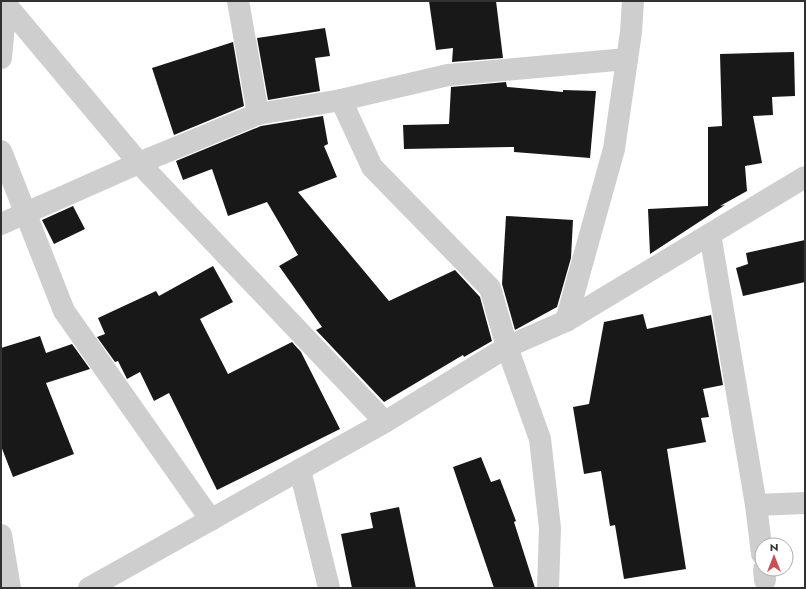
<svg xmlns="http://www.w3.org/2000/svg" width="806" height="589" font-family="Jost,sans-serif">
	<rect width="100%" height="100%" fill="#fff"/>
	<!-- building -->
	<g fill="#181818">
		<path d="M429,1H496L503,58L452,62L453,48L436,50Z"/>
		<path d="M325,28L330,56L315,58L320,91L268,100L257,38Z"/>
		<path d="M233,42L244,106L174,135L152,68Z"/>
		<path d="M794,52L795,96L772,97L773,115L753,116L762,163L745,166L747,191L720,206L725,205L650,254L648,209L708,206V127L722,126L720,54Z"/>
		<path d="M506,82L507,87L563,92V90L596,91L590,158L514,152V147L404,149L403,125L449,124L451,87Z"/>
		<path d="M323,116L328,144L324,146L337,177L298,192L389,301L455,270L480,297L492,341L464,357L463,355L384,402L316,330L322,327L279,266L298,255L267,202L228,216L212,169L183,180L176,161L261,126Z"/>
		<path d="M73,206L85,229L54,244L42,220Z"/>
		<path d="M506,216L573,220L571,258L557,307L515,330L502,284Z"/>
		<path d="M805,240V282L743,296L736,268L748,264L746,253Z"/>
		<path d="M213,266L233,302L200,319L228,374L292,342L301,352L340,429L217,490L169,393L154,401L140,372L127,379L118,361L115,362L97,337L105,334L98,318L156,291L159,296Z"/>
		<path d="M643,314L647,329L711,315L723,385L703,389L709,417L701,418L706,442L667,449L686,569L624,579L615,525L610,526L601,471L584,474L573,407L589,404L604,322Z"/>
		<path d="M40,336L46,353L72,344L90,369L46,383L74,454L13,477L1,446V348Z"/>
		<path d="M481,457L491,482L500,479L516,521L514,522L535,588H494L453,467Z"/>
		<path d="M399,507L416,588H352L341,534L373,528L370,513Z"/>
	</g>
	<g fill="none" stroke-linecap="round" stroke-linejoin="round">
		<!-- street -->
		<g stroke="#cecece" stroke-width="22">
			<path d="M3,1L139,163L385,422"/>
			<path d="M238,1L258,114"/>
			<path d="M1,6L6,4L1,58"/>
			<path d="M341,100L372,167L490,288L507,347L540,439L550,528L548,588"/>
			<path d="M1,151L64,311L211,520"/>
			<path d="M1,224L139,163L258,114L341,100L448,75L627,59"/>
			<path d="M710,234L756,505L762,554"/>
			<path d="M566,321L614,149L631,32L633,1"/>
			<path d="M300,470L329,588"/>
			<path d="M756,505L805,503"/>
			<path d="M1,535L10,588"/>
			<path d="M764,569L765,580"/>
			<path d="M89,588L385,422L507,347L566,321L805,177"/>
		</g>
	</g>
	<!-- border -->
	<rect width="806" height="589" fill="none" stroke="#313131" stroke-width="4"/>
	<!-- north arrow -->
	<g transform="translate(774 557)"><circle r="19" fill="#ffffff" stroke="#adadad"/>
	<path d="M0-3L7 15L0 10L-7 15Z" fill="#d14b52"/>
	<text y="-6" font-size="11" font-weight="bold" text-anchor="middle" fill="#313131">N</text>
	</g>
</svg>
